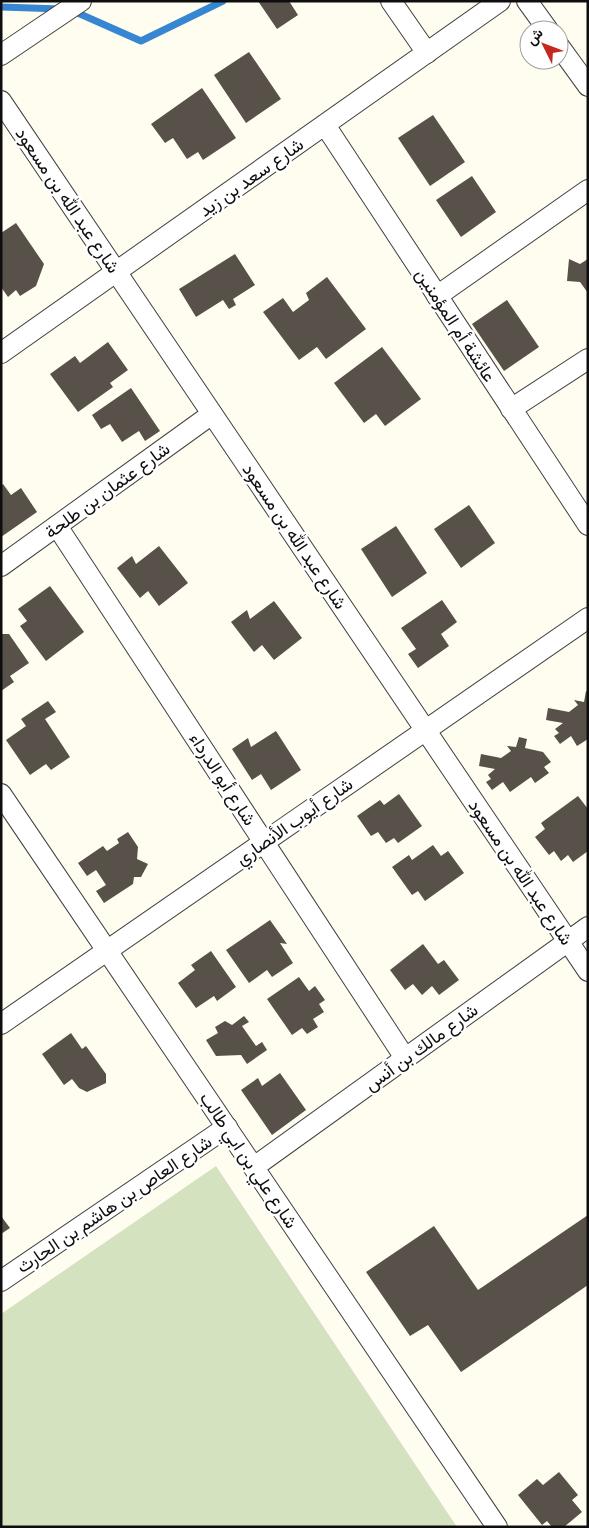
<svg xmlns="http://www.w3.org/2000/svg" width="589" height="1528" font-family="Merriweather,Vazirmatn,serif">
	<rect width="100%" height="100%" fill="#fffdf0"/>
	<!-- cemetery -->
	<path fill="#d4e2c0" d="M216,1166L457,1527H1V1314Z"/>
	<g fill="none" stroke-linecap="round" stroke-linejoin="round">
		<!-- stream -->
		<g stroke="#3786d2" stroke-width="7">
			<path d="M1,7L61,9"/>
			<path d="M71,10L141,41L223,1"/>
		</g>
	</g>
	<!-- building -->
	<g fill="#58514a">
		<path d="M258,1H289L298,15L277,29Z"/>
		<path d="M249,52L281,99L246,123L214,75Z"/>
		<path d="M202,88L236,138L203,160L198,152L187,159L173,138L165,143L151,124Z"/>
		<path d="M433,115L465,162L430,186L398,138Z"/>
		<path d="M472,176L496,212L461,237L436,200Z"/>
		<path d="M16,223L44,264L36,286L20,296L16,290L8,297L1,287V233Z"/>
		<path d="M235,254L255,285L233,299L236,305L229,309L223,300L196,317L179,289Z"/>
		<path d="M569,259L580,264L588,259V293L580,282L567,281Z"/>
		<path d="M327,277L366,329L326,359L317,347L299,360L263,312L283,298L293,312L309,300L306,293Z"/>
		<path d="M507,300L539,347L504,371L472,324Z"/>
		<path d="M108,342L128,370L110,383L113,387L78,412L50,374L75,356L80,363Z"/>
		<path d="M382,347L421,399L385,426L376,414L364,423L334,383Z"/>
		<path d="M131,388L160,431L145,441L139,431L122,442L110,424L101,429L92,415Z"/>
		<path d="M3,484L11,495L21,488L37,512L1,537V486Z"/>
		<path d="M469,505L495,543L461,568L434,529Z"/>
		<path d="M396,526L427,573L392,597L361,549Z"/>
		<path d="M159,546L188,583L159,606L148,591L140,598L117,568L132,556L136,564Z"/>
		<path d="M50,586L84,632L46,661L20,626L27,621L18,609Z"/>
		<path d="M442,600L457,622L441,634L449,646L418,668L408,654L416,649L401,628Z"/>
		<path d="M274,601L302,638L274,660L262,645L254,652L231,622L247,610L250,619Z"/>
		<path d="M1,634H9L29,663L10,676L14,682L1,691Z"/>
		<path d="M586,691L588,692V739L577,746L571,736L560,744L554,736L559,733L555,729L563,723L546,720L548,708L569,712L578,705L574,700L584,702Z"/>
		<path d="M48,701L56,712L45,719L70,757L51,770L46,764L30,775L6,740L26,726L21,719Z"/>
		<path d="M276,731L301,770L271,790L261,774L252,780L232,749L248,738L251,747Z"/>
		<path d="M519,737L527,739L525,748L543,752L551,762L544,767L549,773L535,783L531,777L510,792L503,782L492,790L486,782L491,779L488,775L495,769L479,766L481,754L501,758L511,751L507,746L516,747Z"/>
		<path d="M399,794L422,826L398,843L394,838L386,843L378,832L371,836L357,816L380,800L384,805Z"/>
		<path d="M578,796L588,809V851L573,862L568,855L561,861L554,851L549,855L535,837L545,829L541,823Z"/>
		<path d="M128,832L138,847L137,859L148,864L141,877H134L133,884L104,903L96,891L106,885L96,870L87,876L78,863L103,846L107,851L119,843L117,839Z"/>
		<path d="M433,845L441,856L448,851L464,873L425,901L418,891L412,895L392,867L409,855L412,860Z"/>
		<path d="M270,920L287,944L280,943L293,963L272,977L267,970L249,983L226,950Z"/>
		<path d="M423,944L438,964L444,960L459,980L439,995L432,986L422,995L413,984L405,990L390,970Z"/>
		<path d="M211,951L236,987L217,1001L214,996L196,1008L178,983L195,970L191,965Z"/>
		<path d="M299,977L309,991L315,986L325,1000L319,1004L324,1012L313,1019L318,1027L307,1034L302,1028L292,1035L267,999Z"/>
		<path d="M244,1016L249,1022L242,1026L256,1046L262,1042L267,1050L247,1064L241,1055L216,1056L206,1040L218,1033L215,1027L225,1021L232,1025Z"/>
		<path d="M71,1033L82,1049L86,1046L106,1074V1083L87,1092L79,1088L72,1079L64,1085L42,1054Z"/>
		<path d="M280,1073L306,1110L272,1135L241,1090L258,1078L262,1086Z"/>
		<path d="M588,1215V1285L461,1372L428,1325L410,1336L366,1272L434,1226L478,1290Z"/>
		<path d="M1,1216L10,1228L1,1234Z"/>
		<path d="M559,1472L578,1495L572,1500L582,1512L564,1527H552L547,1521L542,1525L518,1495L537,1479L543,1485Z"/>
	</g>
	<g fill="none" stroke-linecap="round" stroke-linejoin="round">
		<defs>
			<g id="street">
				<path d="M391,1L427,53"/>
				<path d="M527,1L548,30"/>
				<path d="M559,46L588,86"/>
				<path d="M1,55L81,1"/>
				<path d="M1,101L588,971"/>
				<path d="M325,125L588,525"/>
				<path d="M437,296L588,190"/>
				<path d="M1,353L500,1"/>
				<path d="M511,409L588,359"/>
				<path d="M57,526L405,1058"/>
				<path d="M1,566L212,414"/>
				<path d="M1,794L497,1527"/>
				<path d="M1,1024L588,618"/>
				<path d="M254,1167L588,927"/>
				<path d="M1,1281L227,1127"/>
			</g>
		</defs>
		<!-- street casing -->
		<use href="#street" stroke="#414141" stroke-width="22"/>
		<!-- street -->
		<use href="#street" stroke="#fff" stroke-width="20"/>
	</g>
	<g text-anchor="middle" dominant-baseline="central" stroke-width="5" stroke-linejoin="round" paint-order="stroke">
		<!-- street labels -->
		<g font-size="18" fill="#0e0e0e" stroke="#fff">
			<text transform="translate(251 177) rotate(-35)">شارع سعد بن زيد</text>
			<text transform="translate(68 200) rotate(56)">شارع عبد الله بن مسعود</text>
			<text transform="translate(456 325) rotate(57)">عائشة أم المؤمنين</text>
			<text transform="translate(107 490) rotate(-36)">شارع عثمان بن طلحة</text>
			<text transform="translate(295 536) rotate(56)">شارع عبد الله بن مسعود</text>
			<text transform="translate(223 779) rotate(57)">شارع أبو الدرداء</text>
			<text transform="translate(294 821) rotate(-35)">شارع أيوب الأنصاري</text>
			<text transform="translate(521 872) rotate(56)">شارع عبد الله بن مسعود</text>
			<text transform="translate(421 1047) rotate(-36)">شارع مالك بن أنس</text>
			<text transform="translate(249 1160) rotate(56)">شارع علي بن ابي طالب</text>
			<text transform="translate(114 1204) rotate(-34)">شارع العاص بن هاشم بن الحارث</text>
		</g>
	</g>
	<!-- border -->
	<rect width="589" height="1528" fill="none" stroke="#0e0e0e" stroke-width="5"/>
	<!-- north arrow -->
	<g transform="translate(544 45) rotate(312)"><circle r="24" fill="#ffffff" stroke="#9f9f9f"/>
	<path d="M0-4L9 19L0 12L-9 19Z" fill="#c42821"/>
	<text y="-8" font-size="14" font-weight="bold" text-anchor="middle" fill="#0e0e0e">ش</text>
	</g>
</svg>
